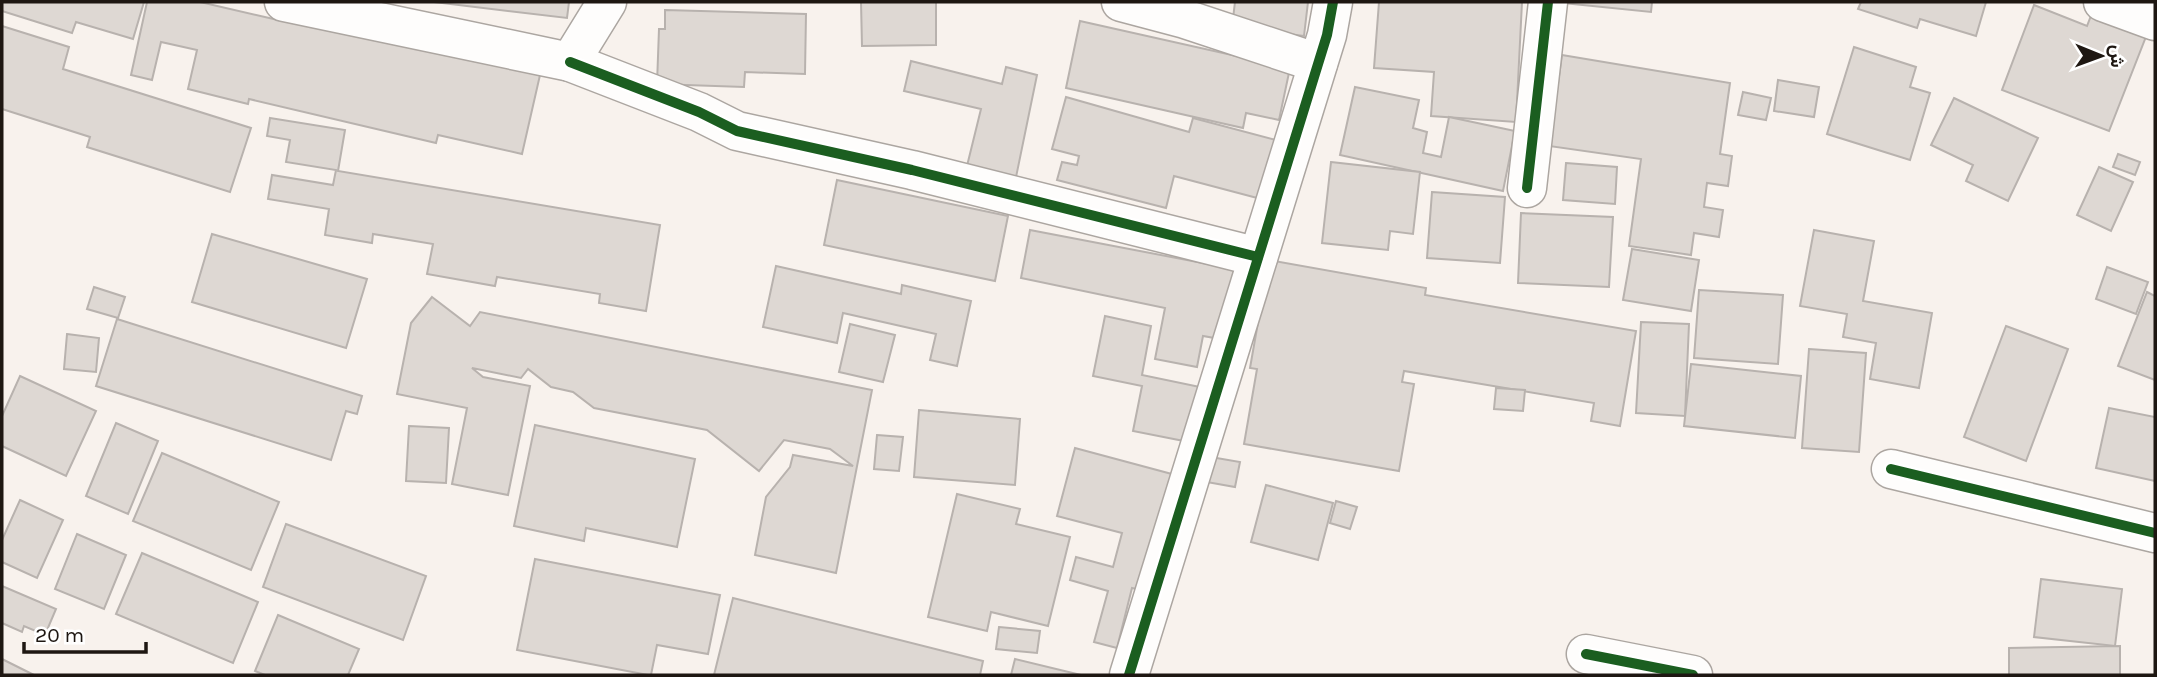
<svg xmlns="http://www.w3.org/2000/svg" width="2157" height="677" font-family="Karla,Vazirmatn,sans-serif">
	<rect width="100%" height="100%" fill="#f8f2ed"/>
	<!-- building -->
	<g fill="#ded8d3" stroke="#b8b2ae" stroke-width="2">
		<path d="M2,2H144L133,39L76,22L72,33L2,11Z"/>
		<path d="M147,2H200L278,20L279,14L540,75L522,154L438,135L436,143L249,99L248,104L188,89L197,50L161,42L152,80L131,75Z"/>
		<path d="M434,2H569L567,18Z"/>
		<path d="M861,2H936V45L862,46Z"/>
		<path d="M1235,2H1308L1304,36L1232,27Z"/>
		<path d="M1379,2H1522L1516,122L1431,116L1434,72L1374,68Z"/>
		<path d="M1553,2H1652L1651,12Z"/>
		<path d="M1861,2H1986L1976,36L1920,19L1917,28L1858,9Z"/>
		<path d="M2034,5L2087,26L2092,13L2147,34L2109,131L2002,90Z"/>
		<path d="M665,10L806,14L805,74L745,72L744,87L657,84L659,29H665Z"/>
		<path d="M1080,21L1290,68L1279,120L1246,113L1243,128L1066,88Z"/>
		<path d="M2,26L69,47L63,69L251,128L230,192L87,147L90,137L2,109Z"/>
		<path d="M1854,47L1916,67L1910,87L1930,93L1910,160L1827,134Z"/>
		<path d="M1562,55L1730,83L1720,154L1732,156L1728,186L1707,183L1704,207L1723,210L1719,237L1694,233L1691,255L1629,246L1641,159L1549,146Z"/>
		<path d="M911,61L1002,84L1006,67L1037,75L1015,182L966,170L981,109L904,91Z"/>
		<path d="M1778,80L1819,87L1814,117L1774,111Z"/>
		<path d="M1355,87L1419,100L1413,128L1427,132L1423,153L1441,157L1449,117L1515,131L1503,191L1340,155Z"/>
		<path d="M1743,92L1771,98L1766,120L1738,115Z"/>
		<path d="M1066,97L1189,132L1193,118L1276,140L1261,199L1174,176L1166,208L1057,180L1062,162L1077,165L1079,156L1052,149Z"/>
		<path d="M1954,98L2038,138L2008,201L1966,181L1973,165L1931,145Z"/>
		<path d="M270,118L345,130L338,171L660,225L646,311L599,303L600,294L497,277L495,286L427,274L433,244L373,234L372,243L325,235L329,209L268,199L272,175L333,185L336,170L286,162L290,140L267,136Z"/>
		<path d="M2118,154L2140,162L2135,175L2113,167Z"/>
		<path d="M1331,162L1420,172L1413,234L1390,231L1388,250L1322,243Z"/>
		<path d="M1566,163L1617,167L1615,204L1563,200Z"/>
		<path d="M2099,167L2133,182L2111,231L2077,215Z"/>
		<path d="M837,180L1008,216L995,281L824,245Z"/>
		<path d="M1432,192L1505,197L1500,263L1427,258Z"/>
		<path d="M1521,213L1613,217L1609,287L1518,283Z"/>
		<path d="M1030,230L1234,269L1220,339L1203,336L1197,367L1155,359L1165,308L1021,278Z"/>
		<path d="M1814,230L1874,241L1863,301L1932,313L1919,388L1870,379L1876,343L1843,337L1847,314L1800,306Z"/>
		<path d="M212,234L367,279L346,348L192,302Z"/>
		<path d="M1632,249L1699,260L1691,311L1623,300Z"/>
		<path d="M1269,260L1426,288L1425,295L1636,331L1620,426L1591,421L1594,403L1404,371L1402,382L1414,384L1399,471L1244,444L1257,369L1250,368Z"/>
		<path d="M776,266L901,294L902,285L971,301L957,366L930,360L936,334L843,313L837,343L763,327Z"/>
		<path d="M2107,267L2148,282L2136,314L2096,299Z"/>
		<path d="M94,287L125,297L118,318L87,309Z"/>
		<path d="M1699,290L1783,295L1778,364L1694,358Z"/>
		<path d="M2147,292L2155,296V380L2118,366Z"/>
		<path d="M432,297L470,326L480,312L872,390L836,573L755,555L766,497L790,467L793,455L853,466L830,449L784,440L759,471L707,430L594,408L573,392L551,387L528,369L521,378L472,368L483,377L530,386L508,495L452,484L467,408L397,394L411,323Z"/>
		<path d="M1105,316L1151,326L1142,375L1200,387L1189,442L1133,431L1142,386L1093,376Z"/>
		<path d="M117,319L362,396L357,414L346,411L331,460L96,386Z"/>
		<path d="M1641,322L1689,324L1685,416L1636,413Z"/>
		<path d="M850,324L895,335L883,382L839,372Z"/>
		<path d="M2006,326L2068,349L2026,461L1964,437Z"/>
		<path d="M67,334L99,338L96,372L64,369Z"/>
		<path d="M1809,349L1866,353L1859,452L1802,448Z"/>
		<path d="M1691,364L1801,376L1795,438L1684,426Z"/>
		<path d="M20,376L96,411L66,476L2,446V416Z"/>
		<path d="M1496,388L1525,390L1523,411L1494,409Z"/>
		<path d="M2109,408L2155,417V481L2096,468Z"/>
		<path d="M919,410L1020,419L1015,485L914,477Z"/>
		<path d="M116,423L158,441L128,514L86,496Z"/>
		<path d="M535,425L695,459L677,547L586,528L584,541L514,526Z"/>
		<path d="M409,426L449,428L446,483L406,481Z"/>
		<path d="M877,435L903,437L899,471L874,469Z"/>
		<path d="M1075,448L1183,477L1145,591L1132,588L1117,648L1094,642L1108,591L1070,580L1076,557L1113,567L1122,533L1057,516Z"/>
		<path d="M162,453L279,502L251,570L133,521Z"/>
		<path d="M1205,456L1240,462L1235,487L1201,481Z"/>
		<path d="M1266,485L1333,503L1318,560L1251,542Z"/>
		<path d="M957,494L1020,509L1016,524L1070,537L1048,626L991,612L987,631L928,617Z"/>
		<path d="M20,500L63,520L37,578L2,562V540Z"/>
		<path d="M1336,501L1357,507L1350,529L1330,523Z"/>
		<path d="M286,524L426,576L403,640L263,587Z"/>
		<path d="M77,534L126,555L104,609L55,589Z"/>
		<path d="M142,553L258,602L233,663L116,614Z"/>
		<path d="M535,559L720,595L708,654L657,645L651,675H648L517,650Z"/>
		<path d="M2041,579L2122,589L2115,646L2034,637Z"/>
		<path d="M2,586L56,609L45,635L24,626L22,632L2,623Z"/>
		<path d="M733,598L983,661L980,675H714Z"/>
		<path d="M278,615L359,649L348,675H265L255,671Z"/>
		<path d="M999,627L1040,631L1037,653L996,649Z"/>
		<path d="M2120,646V675H2009V648Z"/>
		<path d="M2,659L34,675H2Z"/>
		<path d="M1015,659L1081,675H1011Z"/>
	</g>
	<g fill="none" stroke-linecap="round" stroke-linejoin="round">
		<defs>
			<g id="street">
				<path d="M284,2L570,62L607,2"/>
				<path d="M1121,2L1185,19L1318,63"/>
				<path d="M2103,2L2155,21"/>
				<path d="M570,62L699,112L737,131L912,170L1258,257"/>
				<path d="M1527,188L1548,2"/>
				<path d="M1891,469L2155,533"/>
				<path d="M1586,654L1693,675"/>
				<path d="M1129,675L1327,35L1333,2"/>
			</g>
		</defs>
		<!-- street casing -->
		<use href="#street" stroke="#aca6a1" stroke-width="41"/>
		<!-- street -->
		<use href="#street" stroke="#fefdfc" stroke-width="38"/>
		<defs>
			<g id="cycleway">
				<path d="M570,62L699,112L737,131L912,170L1258,257"/>
				<path d="M1527,188L1548,2"/>
				<path d="M1891,469L2155,533"/>
				<path d="M1586,654L1693,675"/>
				<path d="M1129,675L1327,35L1333,2"/>
			</g>
		</defs>
		<!-- cycleway casing -->
		<use href="#cycleway" stroke="#fff" stroke-width="15"/>
		<!-- cycleway -->
		<use href="#cycleway" stroke="#1b5e20" stroke-width="10"/>
	</g>
	<!-- border -->
	<rect width="2157" height="677" fill="none" stroke="#1e1712" stroke-width="7"/>
	<!-- north arrow -->
	<g transform="translate(2101 56) rotate(91)" stroke="#ffffff" stroke-width="5" paint-order="stroke">
	<path d="M0-5L12 26L0 18L-12 26Z" fill="#1e1712"/>
	<text y="-10" font-size="19" font-weight="bold" text-anchor="middle" fill="#1e1712">ش</text>
	</g>
	<!-- scale -->
	<path d="M24 642v10h122v-10" fill="none" stroke="#1e1712" stroke-width="3.5"/>
	<text x="35" y="642" font-size="21" fill="#1e1712" stroke="#ffffff" stroke-width="5" paint-order="stroke">20 m</text>
</svg>
